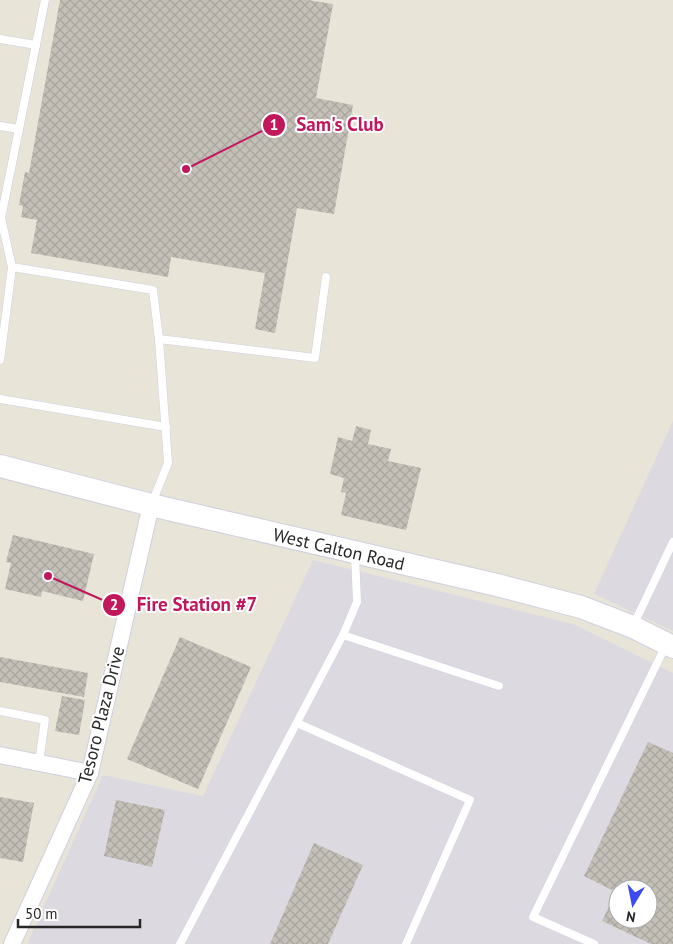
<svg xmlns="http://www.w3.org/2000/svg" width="673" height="944" font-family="'PT Sans',sans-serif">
	<defs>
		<pattern id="building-cross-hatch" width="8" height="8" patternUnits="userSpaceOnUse" patternTransform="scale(1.25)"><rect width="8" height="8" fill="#c4c0b8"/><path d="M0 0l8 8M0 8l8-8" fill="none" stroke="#a8a59e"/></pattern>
	</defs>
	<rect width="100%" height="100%" fill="#e9e4d8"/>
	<!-- industrial -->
	<g fill="#dcd9e1" fill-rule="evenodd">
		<path d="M673,421V631L594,594Z"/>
		<path d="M313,560L573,624L673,673V944H27L103,775L203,796ZM618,889H648V919H618Z"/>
	</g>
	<!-- building -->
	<g fill="url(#building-cross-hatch)" fill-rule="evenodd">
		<path d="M60,0H308L333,4L316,98L353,105L334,214L297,208L275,333L255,329L265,273L171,257L168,277L31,253L37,220L21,217L23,206L19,205L25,172L29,173Z"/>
		<path d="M356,426L371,430L368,444L391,449L388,461L421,468L406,530L341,515L346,493L341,492L344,478L330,474L338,437L352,441Z"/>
		<path d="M13,535L94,554L83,601L42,591L41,597L5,589L11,563L6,562Z"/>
		<path d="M180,637L251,667L198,789L127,759Z"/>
		<path d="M0,657L88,673L84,697L0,682Z"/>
		<path d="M62,696L85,700L79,735L55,731Z"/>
		<path d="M648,742L673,753V944H651L602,921L616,892L584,876ZM618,889H648V919H618Z"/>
		<path d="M0,797L34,803L23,862L0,858Z"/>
		<path d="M116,800L165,810L152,867L104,856Z"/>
		<path d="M314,843L363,865L328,944H270Z"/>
	</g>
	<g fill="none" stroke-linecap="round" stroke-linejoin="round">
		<defs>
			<g id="lane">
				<path d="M0,39L36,45"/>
				<path d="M0,126L19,129"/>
				<path d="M12,267L153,290L159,339L168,463L152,503"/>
				<path d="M159,339L315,358L326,277"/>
				<path d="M0,360L12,267L1,218L45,0"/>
				<path d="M0,399L166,427"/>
				<path d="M633,626L673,542"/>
				<path d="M343,635L499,686"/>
				<path d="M0,711L45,720L39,762"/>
				<path d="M297,723L470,800L406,944"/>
				<path d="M180,944L343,635L357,602L355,554"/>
				<path d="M594,944L533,917L666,645"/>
			</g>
			<g id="street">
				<path d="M0,755L90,773"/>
				<path d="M12,944L90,773L151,505"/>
			</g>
			<g id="secondary">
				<path id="s1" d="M0,466L151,505L497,585L581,607L633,627L673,647"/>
			</g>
		</defs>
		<!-- lane casing -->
		<use href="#lane" stroke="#cecfe0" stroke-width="9"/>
		<!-- street casing -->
		<use href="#street" stroke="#cecfe0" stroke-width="18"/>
		<!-- secondary casing -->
		<use href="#secondary" stroke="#cecfe0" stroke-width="24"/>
		<!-- lane -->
		<use href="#lane" stroke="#fff" stroke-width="8"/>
		<!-- street -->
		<use href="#street" stroke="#fff" stroke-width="16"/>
		<!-- secondary -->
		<use href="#secondary" stroke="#fff" stroke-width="22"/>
	</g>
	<g text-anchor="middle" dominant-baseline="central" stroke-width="4" stroke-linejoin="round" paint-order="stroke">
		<!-- street labels -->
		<g font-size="18" fill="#272727" stroke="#fff">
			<text stroke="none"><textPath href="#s1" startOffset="349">West Calton Road</textPath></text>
			<text transform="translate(101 715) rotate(-76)">Tesoro Plaza Drive</text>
		</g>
	</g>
	<!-- callouts -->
	<path fill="none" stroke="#c2185b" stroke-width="2" d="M186 169L274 125M48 576L114 605"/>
	<g fill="#c2185b" stroke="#fff" stroke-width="2">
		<circle cx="186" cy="169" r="5"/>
		<circle cx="48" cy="576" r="5"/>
		<circle cx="274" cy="125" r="12"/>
		<circle cx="114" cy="605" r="12"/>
	</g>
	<g font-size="15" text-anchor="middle" font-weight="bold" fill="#fff">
		<text x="274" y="130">1</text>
		<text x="114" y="610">2</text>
	</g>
	<g font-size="19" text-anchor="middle" font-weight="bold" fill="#c2185b" stroke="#fff" stroke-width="4" stroke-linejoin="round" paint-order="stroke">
		<text x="340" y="131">Sam's Club</text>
		<text x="197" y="611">Fire Station #7</text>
	</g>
	<!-- north arrow -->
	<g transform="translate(633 904) rotate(190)"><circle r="24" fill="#ffffff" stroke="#a9a9a9"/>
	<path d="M0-4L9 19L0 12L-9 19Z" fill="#3b4af3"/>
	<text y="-8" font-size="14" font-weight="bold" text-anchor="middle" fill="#272727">N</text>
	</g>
	<!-- scale -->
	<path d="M18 919v8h122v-8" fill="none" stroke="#272727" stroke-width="2.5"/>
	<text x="25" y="919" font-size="15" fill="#272727" stroke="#ffffff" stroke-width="4" paint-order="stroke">50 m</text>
</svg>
